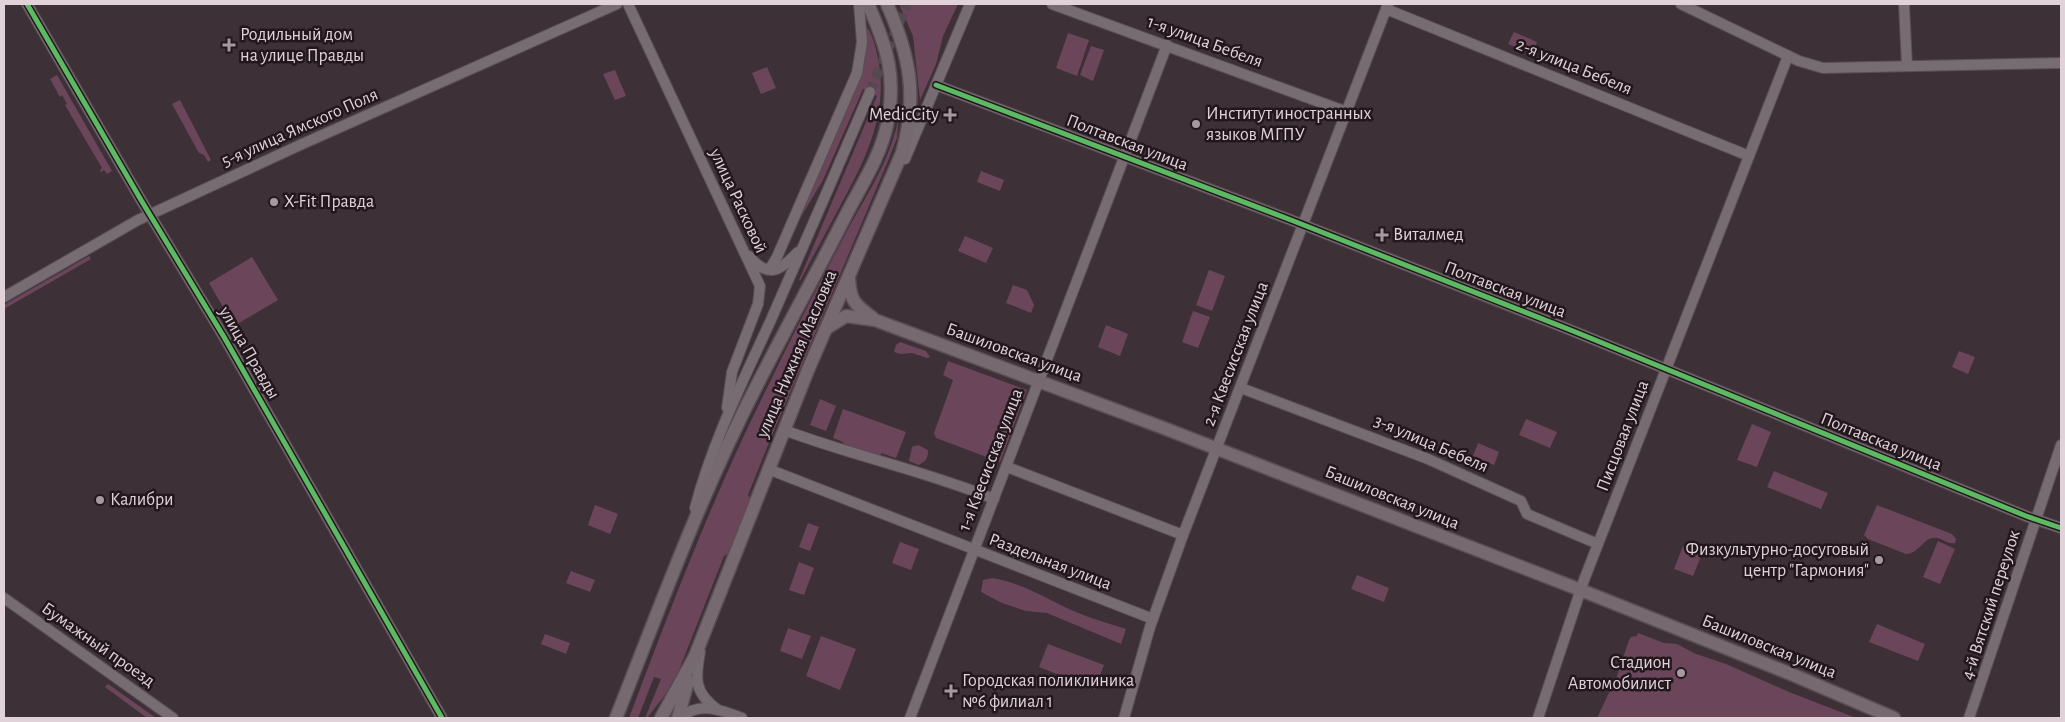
<svg xmlns="http://www.w3.org/2000/svg" width="2065" height="722" font-family="'Alegreya Sans',sans-serif">
	<rect width="100%" height="100%" fill="#3d3037"/>
	<!-- green -->
	<g fill="#6b465a">
		<path d="M899,4H958L943,36L936,64L920,100L913,36Z"/>
		<path d="M866,26C872,33 876,48 878,58C889,113 866,159 840,206C827,231 813,256 800,281L799,280L877,96L863,89L823,180L802,215L782,258L861,74L866,50Z"/>
		<path d="M1514,32L1537,42L1532,54L1508,44Z"/>
		<path d="M1068,33L1089,40L1077,76L1056,68Z"/>
		<path d="M1091,46L1104,50L1093,81L1080,75Z"/>
		<path d="M767,67L776,88L761,94L752,73Z"/>
		<path d="M615,70L626,96L615,100L603,74Z"/>
		<path d="M57,75L112,171L107,174L104,170L101,172L100,170L102,168L65,105L67,104L62,95L60,97L50,79Z"/>
		<path d="M180,100L211,160L208,162L204,155L199,153L172,104Z"/>
		<path d="M899,116L897,138L888,161L770,440L748,495L750,498C745,517 734,534 729,553L724,556L679,670L665,695L647,718H645L661,679L654,677L638,718H629C671,607 713,496 766,390C792,336 819,284 847,231C867,194 891,159 899,116Z"/>
		<path d="M981,171L1004,180L1000,191L977,182Z"/>
		<path d="M965,236L993,248L986,263L958,251Z"/>
		<path d="M89,256L91,259L4,309V305Z"/>
		<path d="M252,257L278,300L234,326L209,283Z"/>
		<path d="M1209,270L1225,276L1212,311L1196,305Z"/>
		<path d="M1013,285L1027,290L1034,305L1031,313L1006,303Z"/>
		<path d="M1193,311L1210,317L1198,348L1182,342Z"/>
		<path d="M1106,325L1128,334L1120,356L1098,347Z"/>
		<path d="M900,342L926,351L930,357L927,358L912,353L901,354L894,352L896,345Z"/>
		<path d="M1959,351L1975,357L1968,374L1952,367Z"/>
		<path d="M948,361L1027,390L1000,462L936,438L934,433L953,380L943,375Z"/>
		<path d="M820,399L836,406L826,431L810,425Z"/>
		<path d="M843,409L906,432L896,458L881,453L880,459L850,449L841,441L833,438Z"/>
		<path d="M1526,419L1557,432L1550,448L1519,435Z"/>
		<path d="M1752,424L1771,432L1757,467L1737,460Z"/>
		<path d="M1478,443L1499,452L1494,465L1473,456Z"/>
		<path d="M918,445L928,450C928,458 926,462 918,465L909,461L912,447Z"/>
		<path d="M1774,471L1828,493L1821,509L1767,487Z"/>
		<path d="M595,505L618,514L610,534L588,525Z"/>
		<path d="M1877,505L1952,534L1956,539L1955,543C1947,545 1941,536 1932,538C1922,541 1917,554 1906,554L1868,539L1864,535Z"/>
		<path d="M808,523L819,527L810,551L799,547Z"/>
		<path d="M1938,541L1955,549L1940,584L1923,577Z"/>
		<path d="M900,542L919,549L911,570L892,563Z"/>
		<path d="M1683,546L1702,554L1693,576L1674,569Z"/>
		<path d="M799,562L814,568L804,595L789,590Z"/>
		<path d="M571,571L595,580L590,592L566,583Z"/>
		<path d="M1357,575L1389,588L1384,602L1351,589Z"/>
		<path d="M992,578C1020,582 1046,598 1071,610C1089,618 1108,623 1126,629L1121,644L1047,613L1026,611L1002,603L981,592L983,580Z"/>
		<path d="M1877,624L1925,644L1918,661L1869,642Z"/>
		<path d="M788,628L811,636L802,659L780,651Z"/>
		<path d="M1638,633L1664,643L1677,644L1696,654L1726,664L1789,692L1856,718H1597L1617,676L1629,640L1631,637L1637,636Z"/>
		<path d="M545,634L570,643L566,654L541,644Z"/>
		<path d="M821,636L856,649L840,690L806,676Z"/>
		<path d="M1048,644L1104,665L1095,689L1039,667Z"/>
		<path d="M108,684L156,718H147L105,687Z"/>
	</g>
	<g fill="none" stroke-linecap="round" stroke-linejoin="round">
		<!-- minor-tunnel -->
		<path stroke="#56484f" stroke-width="10" stroke-dasharray="10 5" stroke-linecap="butt" d="M870,92L907,4"/>
		<defs>
			<g id="minor">
				<path d="M27,4L141,200L224,337L442,718"/>
				<path d="M628,4L760,286L758,304L732,372L727,408"/>
				<path d="M1052,4L1347,112"/>
				<path d="M1681,4L1799,61L1823,68L2061,63"/>
				<path d="M1904,4L1907,66"/>
				<path d="M1386,9L1749,156"/>
				<path d="M936,85L1291,220L1573,331L2026,516L2061,528"/>
				<path d="M905,159L970,4"/>
				<path d="M749,256C768,279 780,271 798,252"/>
				<path d="M767,269L771,267L777,257L857,73L862,42L859,4"/>
				<path d="M4,297L138,220L300,145L617,4"/>
				<path d="M1241,388L1428,459L1521,501L1527,514L1598,544"/>
				<path d="M784,430C853,456 926,471 994,499"/>
				<path d="M1007,467L1183,535"/>
				<path d="M768,469L1153,619"/>
				<path d="M695,508C712,443 742,383 770,322C804,245 837,169 870,92"/>
				<path d="M4,598L173,718"/>
				<path d="M700,652C695,679 694,693 718,710"/>
				<path d="M681,718C698,701 722,710 742,718"/>
				<path d="M910,718L1167,45"/>
				<path d="M1124,718L1150,627L1183,535L1388,4"/>
				<path d="M1538,718L1584,580L1788,56"/>
				<path d="M1969,718L2061,445"/>
			</g>
			<g id="major">
				<path d="M849,278C850,301 855,305 873,318"/>
				<path d="M827,328L846,316L875,320L1161,427L1573,587L1791,674L1894,718"/>
				<path d="M616,718C660,607 701,494 756,387C785,330 816,274 845,217C860,187 880,158 887,125C897,77 887,47 868,4"/>
				<path d="M661,718L695,656L808,370L902,153C918,97 910,56 887,4"/>
				<path d="M678,718L688,681"/>
			</g>
		</defs>
		<!-- minor casing -->
		<use href="#minor" stroke="#594e53" stroke-width="12"/>
		<!-- major casing -->
		<use href="#major" stroke="#594e53" stroke-width="15"/>
		<!-- minor -->
		<use href="#minor" stroke="#766c71" stroke-width="10"/>
		<!-- major -->
		<use href="#major" stroke="#776970" stroke-width="12"/>
		<defs>
			<g id="cycleway">
				<path d="M27,4L141,200L224,337L442,718"/>
				<path d="M936,85L1291,220L1573,331L2026,516L2061,528"/>
			</g>
		</defs>
		<!-- cycleway casing -->
		<use href="#cycleway" stroke="#22171d" stroke-width="8"/>
		<!-- cycleway -->
		<use href="#cycleway" stroke="#5cba63" stroke-width="5"/>
	</g>
	<!-- markers -->
	<g fill="#a899a0" stroke="#22171d" stroke-width="2">
		<path d="M226.5 37.5h5v5h5v5h-5v5h-5v-5h-5v-5h5z"/>
		<path d="M947.5 107.5h5v5h5v5h-5v5h-5v-5h-5v-5h5z"/>
		<circle cx="1196" cy="124" r="5"/>
		<circle cx="274" cy="202" r="5"/>
		<path d="M1379.5 227.5h5v5h5v5h-5v5h-5v-5h-5v-5h5z"/>
		<circle cx="100" cy="500" r="5"/>
		<circle cx="1879" cy="560" r="5"/>
		<circle cx="1681" cy="673" r="5"/>
		<path d="M948.5 683.5h5v5h5v5h-5v5h-5v-5h-5v-5h5z"/>
	</g>
	<g text-anchor="middle" dominant-baseline="central" stroke-width="5" stroke-linejoin="round" paint-order="stroke">
		<!-- poi labels -->
		<g font-size="18" fill="#e1d1d9" stroke="#22171d" text-anchor="start">
			<text x="240" y="35">Родильный дом<tspan x="240" dy="21">на улице Правды</tspan></text>
			<text x="1206" y="114">Институт иностранных<tspan x="1206" dy="21">языков МГПУ</tspan></text>
			<text x="939" y="115" text-anchor="end">MedicCity</text>
			<text x="284" y="202">X-Fit Правда</text>
			<text x="1393" y="235">Виталмед</text>
			<text x="110" y="500">Калибри</text>
			<text x="1869" y="550" text-anchor="end">Физкультурно-досуговый<tspan x="1869" dy="21">центр "Гармония"</tspan></text>
			<text x="1671" y="663" text-anchor="end">Стадион<tspan x="1671" dy="21">Автомобилист</tspan></text>
			<text x="962" y="681">Городская поликлиника<tspan x="962" dy="21">№6 филиал 1</tspan></text>
		</g>
		<!-- street labels -->
		<g font-size="18" fill="#e1d1d9" stroke="#22171d">
			<text transform="translate(1205 42) rotate(20)">1-я улица Бебеля</text>
			<text transform="translate(1574 67) rotate(22)">2-я улица Бебеля</text>
			<text transform="translate(300 128) rotate(-24)">5-я улица Ямского Поля</text>
			<text transform="translate(1127 143) rotate(21)">Полтавская улица</text>
			<text transform="translate(738 201) rotate(65)">улица Расковой</text>
			<text transform="translate(1505 290) rotate(21)">Полтавская улица</text>
			<text transform="translate(249 353) rotate(60)">улица Правды</text>
			<text transform="translate(1014 353) rotate(20)">Башиловская улица</text>
			<text transform="translate(797 354) rotate(-67)">улица Нижняя Масловка</text>
			<text transform="translate(1236 354) rotate(-69)">2-я Квесисская улица</text>
			<text transform="translate(1623 436) rotate(-69)">Писцовая улица</text>
			<text transform="translate(1881 442) rotate(22)">Полтавская улица</text>
			<text transform="translate(1431 444) rotate(23)">3-я улица Бебеля</text>
			<text transform="translate(991 460) rotate(-69)">1-я Квесисская улица</text>
			<text transform="translate(1392 498) rotate(22)">Башиловская улица</text>
			<text transform="translate(1050 562) rotate(21)">Раздельная улица</text>
			<text transform="translate(1991 605) rotate(-72)">4-й Вятский переулок</text>
			<text transform="translate(98 645) rotate(35)">Бумажный проезд</text>
			<text transform="translate(1769 647) rotate(22)">Башиловская улица</text>
		</g>
	</g>
	<!-- border -->
	<rect width="2065" height="722" fill="none" stroke="#e1d1d9" stroke-width="10"/>
</svg>
